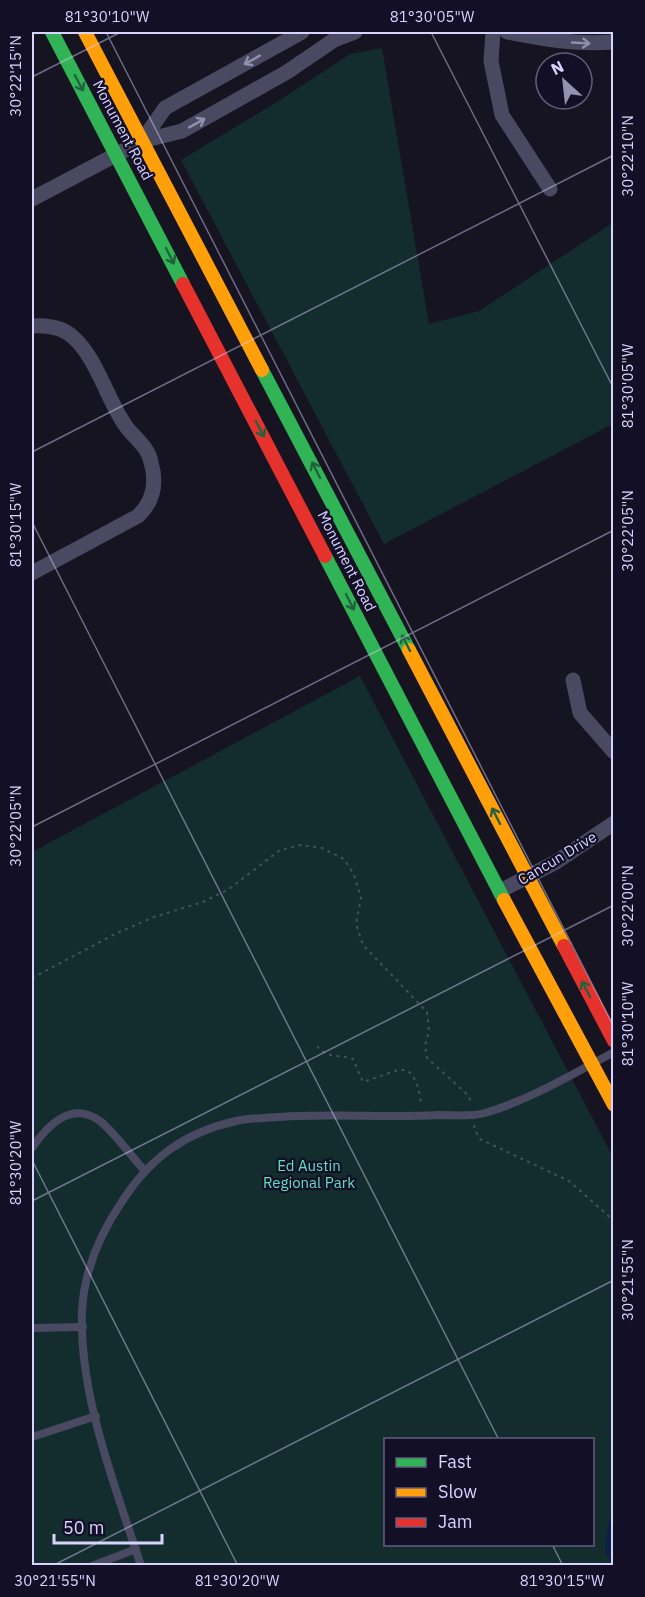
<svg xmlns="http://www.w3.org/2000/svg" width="645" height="1597" font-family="'IBM Plex Sans',sans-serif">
	<rect width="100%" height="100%" fill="#161421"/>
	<!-- green -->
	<g fill="#132c2d" fill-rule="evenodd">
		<path d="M382,48L429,324L479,311L614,222L613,424L384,544L181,160L280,100L350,54Z"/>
		<path d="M360,676L613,1157V1565L32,1566V852ZM386,1440H592V1544H386Z"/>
	</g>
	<!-- water -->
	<path fill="#0d2144" d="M613,1507V1564L605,1552L607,1529Z"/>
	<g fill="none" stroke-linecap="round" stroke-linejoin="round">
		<!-- path -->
		<g stroke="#44505f" stroke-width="2" stroke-dasharray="3 4.5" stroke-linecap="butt">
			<path d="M32,978L117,933L154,917L203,902L229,889L280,850L301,845L322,848L344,859L354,875L361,898L356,924L363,945L427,1012L429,1031L425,1046L427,1058L469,1096L471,1104"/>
			<path d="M317,1046C327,1059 339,1054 353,1059L363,1082L398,1070H407C418,1080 419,1090 421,1104"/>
			<path d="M474,1125L475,1130L480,1139L569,1181L614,1221"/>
		</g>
		<!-- lane -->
		<g stroke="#4a4962" stroke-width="8">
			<path d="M32,1148C47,1126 71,1100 100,1121C113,1131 132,1157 144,1170"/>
			<path d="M32,1328L83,1327"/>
			<path d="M32,1437L96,1416"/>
			<path d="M92,1566L136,1549"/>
			<path d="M141,1566C115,1485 79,1396 82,1311C84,1271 101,1232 123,1200C151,1157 186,1132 236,1121C249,1118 264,1118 278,1117C331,1113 385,1118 439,1115C453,1115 471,1117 485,1113C527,1101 575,1073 614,1052"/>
		</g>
		<!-- street -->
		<g stroke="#4a4962" stroke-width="15">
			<path d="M493,32L491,61L502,115L550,189"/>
			<path d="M507,32C542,39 577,45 614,42"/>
			<path d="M142,141L165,108L302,32"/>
			<path d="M32,199L142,141L182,131L287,72L334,40L355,32"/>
			<path d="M32,326C47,325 63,327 74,338C97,359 107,399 125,425C133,437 148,446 151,462C157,483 154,501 138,516L32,573"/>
			<path d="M573,680L580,713L614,752"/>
			<path d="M500,891L556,862L614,823"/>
		</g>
		<!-- fast -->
		<g stroke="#30b455" stroke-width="14">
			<path d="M52,32L183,284"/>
			<path d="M262,370L409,650"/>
			<path d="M325,556L504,900"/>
		</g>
		<!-- slow -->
		<g stroke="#ff9f0a" stroke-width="14">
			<path d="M85,32L262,370"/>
			<path d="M409,650L564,946"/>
			<path d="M504,900L614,1105"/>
		</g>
		<!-- jam -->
		<g stroke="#e5322d" stroke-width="14">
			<path d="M183,284L325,556"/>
			<path d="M564,946L614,1041"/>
		</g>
	</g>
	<!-- one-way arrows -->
	<defs><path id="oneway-shaft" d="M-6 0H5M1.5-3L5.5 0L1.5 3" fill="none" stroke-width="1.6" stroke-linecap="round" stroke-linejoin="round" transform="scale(1.5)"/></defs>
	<g stroke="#928eb0">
		<use href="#oneway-shaft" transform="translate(581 43) rotate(3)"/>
		<use href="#oneway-shaft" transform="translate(252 60) rotate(151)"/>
		<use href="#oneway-shaft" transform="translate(197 123) rotate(-29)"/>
	</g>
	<g stroke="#22623e">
		<use href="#oneway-shaft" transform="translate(79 83) rotate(62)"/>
		<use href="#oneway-shaft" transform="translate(170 256) rotate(63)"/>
		<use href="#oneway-shaft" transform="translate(260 429) rotate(63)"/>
		<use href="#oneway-shaft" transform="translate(316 470) rotate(-117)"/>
		<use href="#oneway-shaft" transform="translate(350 602) rotate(63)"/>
		<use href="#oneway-shaft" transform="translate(406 643) rotate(-117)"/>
		<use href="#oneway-shaft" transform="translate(496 816) rotate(-117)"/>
		<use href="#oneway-shaft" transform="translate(586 989) rotate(-118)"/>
	</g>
	<!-- ticks -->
	<path fill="none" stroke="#d9d4ff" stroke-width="1.5" stroke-opacity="0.45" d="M106,32L614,1027M431,32L614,389M32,77L121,32M32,452L614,155M32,522L499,1440M32,827L614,530M32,1160L238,1566M32,1201L614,905M552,1544L563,1566M52,1566L614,1280"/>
	<g text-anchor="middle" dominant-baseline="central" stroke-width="4.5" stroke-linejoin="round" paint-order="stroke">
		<!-- street labels -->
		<g font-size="15" fill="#d9d4ff" stroke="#130f26">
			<text transform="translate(123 130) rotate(62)">Monument Road</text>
			<text transform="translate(347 561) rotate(63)">Monument Road</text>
			<text transform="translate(557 858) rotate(-31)">Cancun Drive</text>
		</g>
		<!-- park labels -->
		<g font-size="15" fill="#5fe0c0" stroke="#130f26">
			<text x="309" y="1165">Ed Austin<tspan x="309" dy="17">Regional Park</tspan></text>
		</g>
	</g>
	<!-- border -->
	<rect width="645" height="1597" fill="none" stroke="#130f26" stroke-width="66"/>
	<!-- legend -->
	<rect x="384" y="1438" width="210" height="108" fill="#130f26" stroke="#625e7d" stroke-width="1.5"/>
	<rect x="396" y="1458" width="30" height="9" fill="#30b455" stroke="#625e7d" stroke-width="1.5"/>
	<text x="438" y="1468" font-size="18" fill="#d9d4ff">Fast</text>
	<rect x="396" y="1488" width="30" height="9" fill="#ff9f0a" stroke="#625e7d" stroke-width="1.5"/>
	<text x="438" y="1498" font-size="18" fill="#d9d4ff">Slow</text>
	<rect x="396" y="1518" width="30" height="9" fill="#e5322d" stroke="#625e7d" stroke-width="1.5"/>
	<text x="438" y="1528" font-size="18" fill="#d9d4ff">Jam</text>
	<!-- north arrow -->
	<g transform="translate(564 81) rotate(333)"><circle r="28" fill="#130f26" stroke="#625e7d" stroke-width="1.5"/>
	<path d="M0-4.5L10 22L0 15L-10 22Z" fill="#9591b1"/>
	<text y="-9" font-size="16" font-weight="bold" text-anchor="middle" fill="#d9d4ff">N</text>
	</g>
	<!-- scale -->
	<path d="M54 1534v9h108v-9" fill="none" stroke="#d9d4ff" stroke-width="3"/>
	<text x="63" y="1534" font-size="18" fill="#d9d4ff" stroke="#130f26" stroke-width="4.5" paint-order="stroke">50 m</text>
	<rect x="33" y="33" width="579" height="1531" fill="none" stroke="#d9d4ff" stroke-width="2"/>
	<g font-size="15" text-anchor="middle" fill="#d9d4ff">
		<text x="107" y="22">81°30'10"W</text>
		<text x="432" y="22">81°30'05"W</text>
		<text transform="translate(16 76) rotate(-90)" y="5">30°22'15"N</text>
		<text transform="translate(628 156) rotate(-90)" y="5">30°22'10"N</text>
		<text transform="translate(628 386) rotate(-90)" y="5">81°30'05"W</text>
		<text transform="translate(16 525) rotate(-90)" y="5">81°30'15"W</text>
		<text transform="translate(628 531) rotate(-90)" y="5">30°22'05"N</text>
		<text transform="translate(16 826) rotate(-90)" y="5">30°22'05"N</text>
		<text transform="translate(628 906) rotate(-90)" y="5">30°22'00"N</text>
		<text transform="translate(628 1024) rotate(-90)" y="5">81°30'10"W</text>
		<text transform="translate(16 1163) rotate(-90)" y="5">81°30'20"W</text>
		<text transform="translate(628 1280) rotate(-90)" y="5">30°21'55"N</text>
		<text x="55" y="1586">30°21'55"N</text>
		<text x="237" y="1586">81°30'20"W</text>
		<text x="562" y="1586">81°30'15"W</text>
	</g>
</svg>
